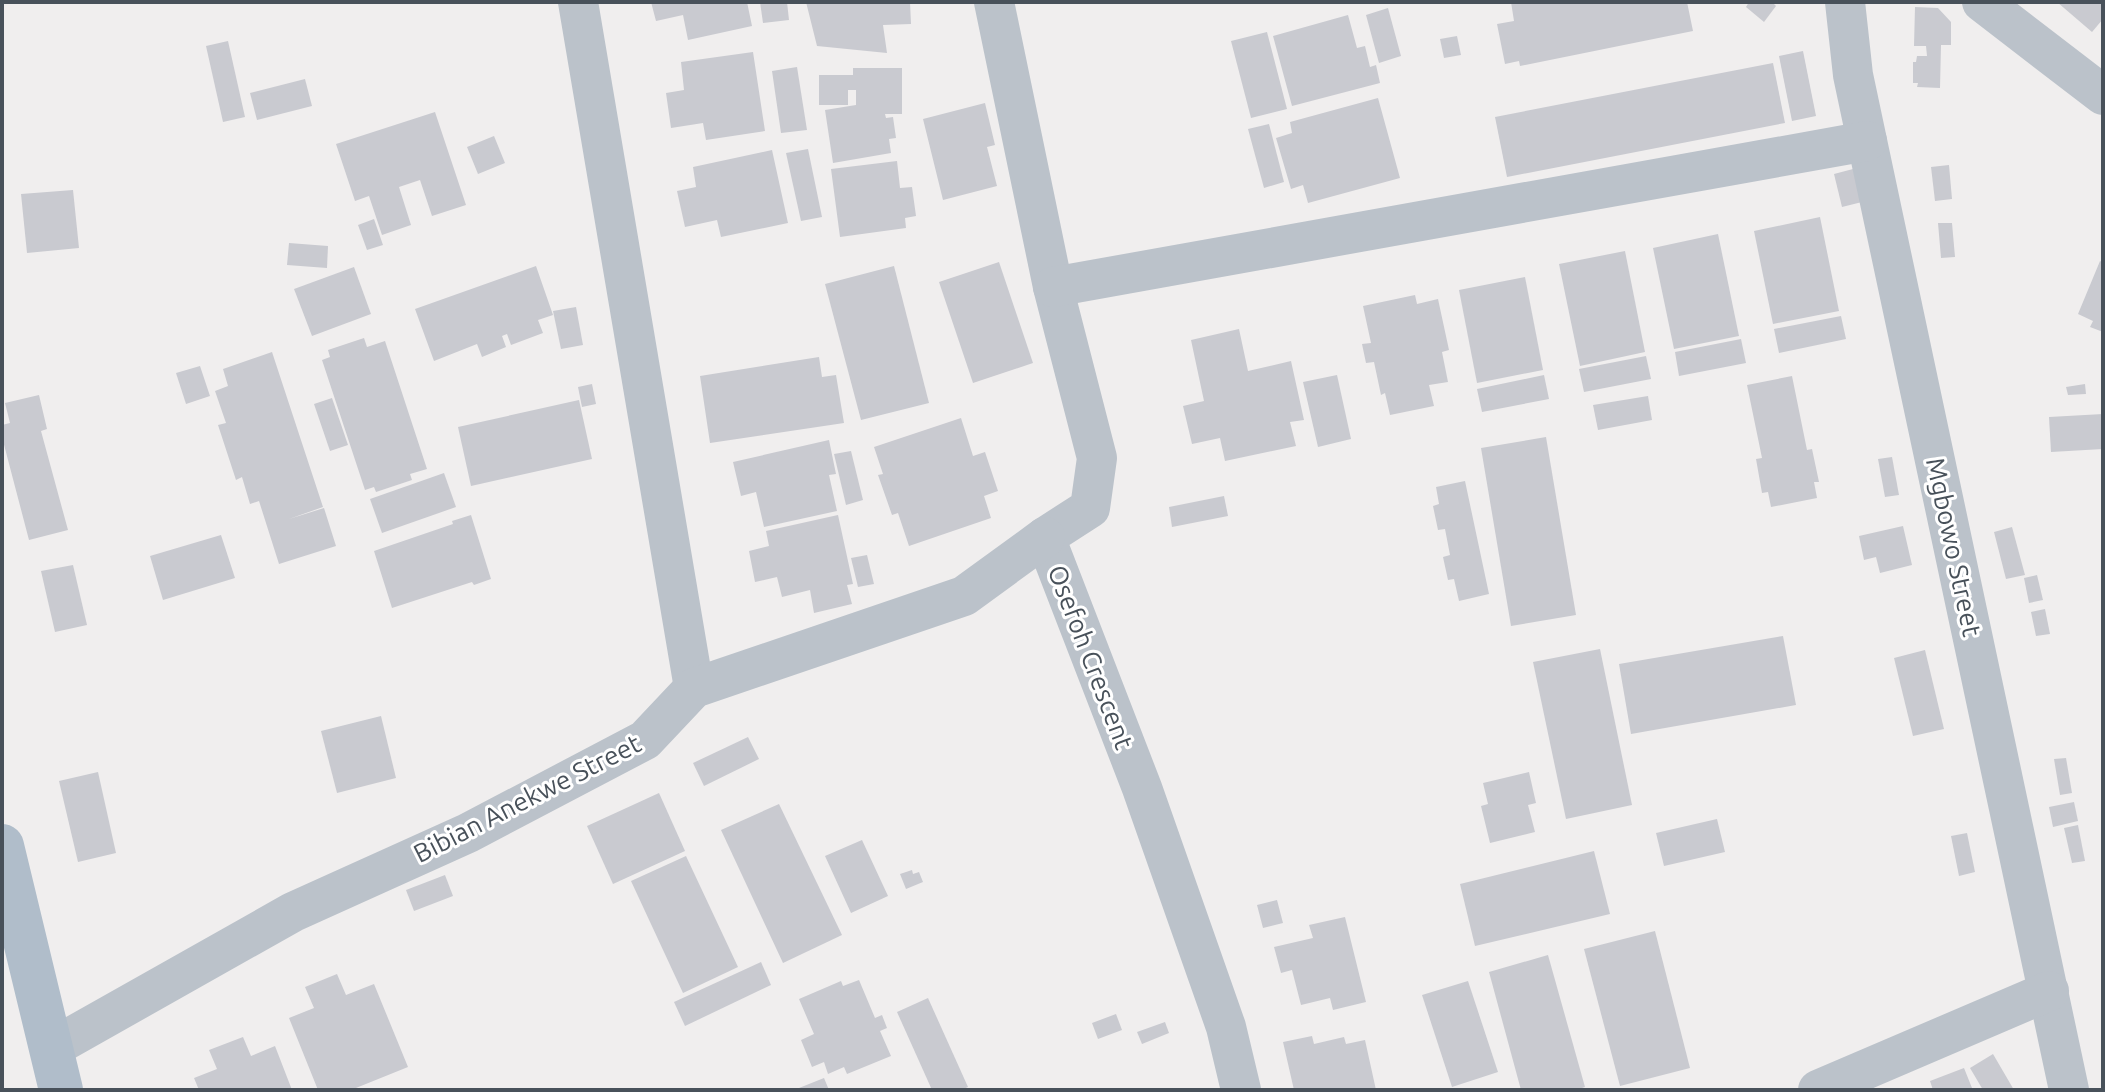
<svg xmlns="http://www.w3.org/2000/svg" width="2105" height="1092" font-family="Ubuntu,sans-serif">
	<rect width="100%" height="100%" fill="#f0eeee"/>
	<!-- building -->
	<g fill="#c9cad0">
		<path d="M651,2H747L752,26L688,40L683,15L656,21Z"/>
		<path d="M760,2H787L789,20L763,23Z"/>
		<path d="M806,2H910L911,24L883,25L887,53L817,46Z"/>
		<path d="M1511,2H1687L1693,31L1520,66L1519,61L1505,64L1497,24L1514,21Z"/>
		<path d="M1749,2H1772L1776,6L1764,22L1746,7Z"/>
		<path d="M2057,2H2103V19L2092,32Z"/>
		<path d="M1915,7L1938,8L1951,22V45H1941L1940,88L1917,87L1918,83H1913V62H1916L1917,56H1927L1926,46H1914Z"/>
		<path d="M1388,8L1401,56L1379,63L1366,15Z"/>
		<path d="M1348,15L1357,48L1365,46L1370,67L1376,65L1380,83L1292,106L1273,36Z"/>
		<path d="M1267,32L1287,109L1251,118L1231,41Z"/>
		<path d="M1457,36L1461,55L1444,58L1440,39Z"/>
		<path d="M228,41L245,117L223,122L206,46Z"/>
		<path d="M1803,51L1816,116L1792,121L1779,56Z"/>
		<path d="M753,52L765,131L706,140L703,123L671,128L666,93L684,90L681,62Z"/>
		<path d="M1773,63L1785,123L1507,177L1495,117Z"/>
		<path d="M797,67L807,130L781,133L772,71Z"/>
		<path d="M853,68H902V114H885L886,118L893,117L896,138L889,139L891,153L833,163L825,110L856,105V90H848V105H819V75H853Z"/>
		<path d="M305,79L312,106L257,120L250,93Z"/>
		<path d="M1378,98L1400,178L1308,203L1303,185L1291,189L1276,138L1292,133L1290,122Z"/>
		<path d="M985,103L995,145L987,147L997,186L943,200L923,119Z"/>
		<path d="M435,112L466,205L432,216L420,180L399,187L411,225L382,235L369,196L355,201L336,144Z"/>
		<path d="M1269,124L1284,182L1264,188L1248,129Z"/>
		<path d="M494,136L505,163L478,174L467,147Z"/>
		<path d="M808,149L822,217L801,221L786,153Z"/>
		<path d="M772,150L788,223L721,237L717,220L685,227L677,191L696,187L693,167Z"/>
		<path d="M897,161L900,188L912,187L916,216L905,218L906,228L840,237L831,169Z"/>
		<path d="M1949,165L1952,199L1935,201L1931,167Z"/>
		<path d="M1853,169L1862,202L1842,207L1834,174Z"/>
		<path d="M73,190L79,248L27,253L21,194Z"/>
		<path d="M1820,217L1839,311L1773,324L1754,231Z"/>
		<path d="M374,219L383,245L367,250L358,225Z"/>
		<path d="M1938,223H1952L1955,257L1941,258Z"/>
		<path d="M1718,234L1739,336L1674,349L1653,248Z"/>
		<path d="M289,243L328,246L327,268L287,265Z"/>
		<path d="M1625,251L1645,352L1580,366L1559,264Z"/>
		<path d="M2100,261L2103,263V332L2090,327L2093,321L2078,314Z"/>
		<path d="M999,262L1033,363L973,383L939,282Z"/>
		<path d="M536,266L553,315L538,320L543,333L511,345L507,334L502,336L506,347L482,357L477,344L434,361L415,309Z"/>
		<path d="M894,266L929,403L861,420L825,284Z"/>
		<path d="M354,267L371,314L312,336L294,289Z"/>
		<path d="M1525,277L1543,370L1477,383L1459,290Z"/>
		<path d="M1415,295L1417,304L1438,299L1449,350L1442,352L1448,382L1429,385L1434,406L1390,415L1385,393L1381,395L1374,362L1366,363L1362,344L1371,343L1363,306Z"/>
		<path d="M576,307L583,345L561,349L553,311Z"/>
		<path d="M1841,316L1846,339L1779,353L1774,329Z"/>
		<path d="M1239,329L1248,371L1291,361L1304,420L1290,422L1296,446L1225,461L1220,438L1192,444L1183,406L1204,401L1191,340Z"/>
		<path d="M364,338L367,347L385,341L427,469L410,474L412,480L376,492L374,487L365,490L322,360L330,357L328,350Z"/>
		<path d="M1741,339L1746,363L1679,376L1675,352Z"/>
		<path d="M272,352L323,507L289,519L324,508L336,546L279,564L259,501L250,504L242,477L236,480L218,425L226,423L215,391L228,386L223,369Z"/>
		<path d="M1646,356L1651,379L1584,392L1579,369Z"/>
		<path d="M819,357L822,377L836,375L844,423L710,443L700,376Z"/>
		<path d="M200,366L210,396L186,404L176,373Z"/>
		<path d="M1337,375L1351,439L1318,447L1303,382Z"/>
		<path d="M1544,375L1549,399L1482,412L1477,389Z"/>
		<path d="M1792,376L1807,450L1812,449L1819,482H1814L1817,498L1771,507L1768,492L1762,493L1756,459L1762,458L1747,385Z"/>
		<path d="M592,384L596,404L582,407L578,387Z"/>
		<path d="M2085,384L2086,394L2068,395L2066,387Z"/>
		<path d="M39,395L47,429L41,431L68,530L29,540L2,437V425L10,423L5,403Z"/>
		<path d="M1648,396L1652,420L1598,430L1593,405Z"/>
		<path d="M332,398L348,445L330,451L314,404Z"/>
		<path d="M579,400L592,459L471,486L458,427Z"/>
		<path d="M2103,414V449L2051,452L2049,417Z"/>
		<path d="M961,418L973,456L985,452L998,491L984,496L991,518L909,546L898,513L892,515L878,475L883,474L874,447Z"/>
		<path d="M1546,437L1576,615L1511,626L1481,448Z"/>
		<path d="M829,440L836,474L829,475L837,511L764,527L756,492L741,496L733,462Z"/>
		<path d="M851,451L863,500L846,505L834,454Z"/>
		<path d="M1892,457L1899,495L1885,497L1878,459Z"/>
		<path d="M444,473L456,507L382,533L370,499Z"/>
		<path d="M1465,481L1489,594L1459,601L1454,579L1448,580L1443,557L1450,555L1445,529L1438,530L1433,506L1439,504L1436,487Z"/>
		<path d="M1224,496L1228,516L1172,527L1169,507Z"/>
		<path d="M471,515L491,579L474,585L472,582L392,608L374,551L453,524L452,521Z"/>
		<path d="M838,515L853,584L847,585L852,604L814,613L810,590L782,597L777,577L755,582L749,551L769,546L766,531Z"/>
		<path d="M1903,526L1912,565L1880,573L1876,557L1864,560L1859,536Z"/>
		<path d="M2012,527L2025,575L2006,579L1994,532Z"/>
		<path d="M221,535L235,578L163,600L150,556Z"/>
		<path d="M867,555L874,584L858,587L851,558Z"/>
		<path d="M73,565L87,625L55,632L41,571Z"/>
		<path d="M2037,575L2043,600L2029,603L2024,578Z"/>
		<path d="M2045,609L2050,634L2036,636L2031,612Z"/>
		<path d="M1783,636L1796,705L1631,734L1619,664Z"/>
		<path d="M1600,649L1632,805L1566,819L1533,662Z"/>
		<path d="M1925,650L1944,729L1913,736L1894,658Z"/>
		<path d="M381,716L396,778L337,793L321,731Z"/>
		<path d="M748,737L759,759L704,786L693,763Z"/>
		<path d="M2066,758L2072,793L2060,795L2054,759Z"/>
		<path d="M98,772L116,853L78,862L59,781Z"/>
		<path d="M1529,772L1536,803L1528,805L1535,832L1490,843L1481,806L1488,804L1483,783Z"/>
		<path d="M659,793L685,851L613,884L587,826Z"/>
		<path d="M2074,802L2078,821L2053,827L2049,807Z"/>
		<path d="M779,804L842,935L783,963L721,830Z"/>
		<path d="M1717,819L1725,852L1664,866L1656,833Z"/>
		<path d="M2078,825L2085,861L2072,863L2064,828Z"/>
		<path d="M1967,833L1975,872L1959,876L1951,836Z"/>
		<path d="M862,840L888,896L851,913L825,856Z"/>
		<path d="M1594,851L1610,914L1475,946L1460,884Z"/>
		<path d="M686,856L738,967L683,993L631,881Z"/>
		<path d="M912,870L913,874L919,872L923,882L906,889L900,874Z"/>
		<path d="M445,875L453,896L414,911L406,890Z"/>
		<path d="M1277,900L1283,923L1263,928L1257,905Z"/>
		<path d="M1345,917L1366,1002L1333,1010L1330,998L1301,1005L1292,970L1281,973L1274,947L1313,938L1309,925Z"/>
		<path d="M1655,931L1690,1068L1620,1086L1584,949Z"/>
		<path d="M1548,955L1585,1087L1576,1090H1521L1489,972Z"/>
		<path d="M761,962L771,985L685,1026L674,1002Z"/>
		<path d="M337,974L346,995L374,984L408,1067L351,1090H318L289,1018L314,1008L305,987Z"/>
		<path d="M859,980L875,1018L882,1015L887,1028L880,1031L891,1056L847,1074L844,1067L828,1074L824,1062L812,1067L801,1040L814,1034L799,999L841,981L843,986Z"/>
		<path d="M1468,981L1498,1072L1452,1087L1422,995Z"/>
		<path d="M928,998L968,1087L961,1090H932L897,1012Z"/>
		<path d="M1116,1014L1122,1030L1098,1039L1092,1023Z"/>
		<path d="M1165,1022L1169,1033L1142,1044L1137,1032Z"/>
		<path d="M1312,1036L1314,1044L1344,1037L1346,1044L1365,1040L1376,1090H1294L1283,1042Z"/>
		<path d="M243,1037L251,1056L275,1046L292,1090H199L194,1078L217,1069L209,1050Z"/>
		<path d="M1993,1054L2014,1090H1983L1970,1068Z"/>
		<path d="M1964,1068L1972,1088L1933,1090L1930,1081Z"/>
		<path d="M824,1078L829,1090H794Z"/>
	</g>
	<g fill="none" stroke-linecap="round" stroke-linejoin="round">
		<!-- minor -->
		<g stroke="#bbc2ca" stroke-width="40">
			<path d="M578,2L694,688"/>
			<path d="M994,2L1053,287L1097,458L1090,508L1045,537L1142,788L1226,1027L1241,1090"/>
			<path d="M1845,2L1853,75L1867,141L2069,1090"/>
			<path d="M1982,2L2103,95"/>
			<path d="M1053,287L1867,141"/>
			<path d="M50,1049L293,912L468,833L645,740L694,688L964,596L1045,537"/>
			<path d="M1818,1090L2049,991"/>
		</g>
		<!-- major -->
		<path stroke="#b0bdca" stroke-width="44" d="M2,846L61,1090"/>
	</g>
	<g text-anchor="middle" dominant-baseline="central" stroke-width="6" stroke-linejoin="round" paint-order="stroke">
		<!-- street labels -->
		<g font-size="26" fill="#48515a" stroke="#fff">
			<text transform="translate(1954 547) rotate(78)">Mgbowo Street</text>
			<text transform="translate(1091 657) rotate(69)">Osefoh Crescent</text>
			<text transform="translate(527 798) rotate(-27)">Bibian Anekwe Street</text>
		</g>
	</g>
	<!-- border -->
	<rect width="2105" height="1092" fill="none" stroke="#48515a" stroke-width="8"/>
</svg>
